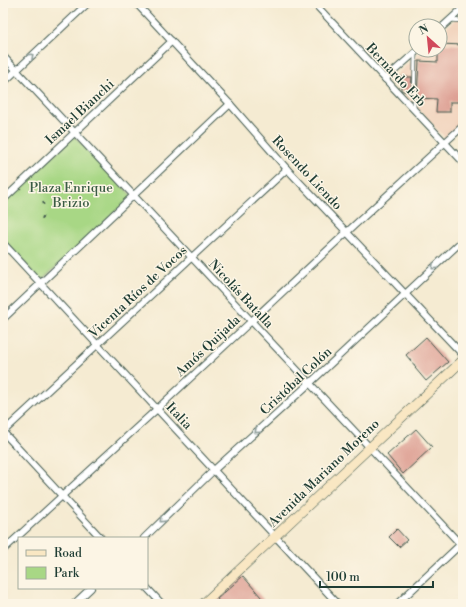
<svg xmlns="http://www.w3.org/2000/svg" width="466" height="607" font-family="'Libre Bodoni',serif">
	<rect width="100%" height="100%" fill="#fcf5e5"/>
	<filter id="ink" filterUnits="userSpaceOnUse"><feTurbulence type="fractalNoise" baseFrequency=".025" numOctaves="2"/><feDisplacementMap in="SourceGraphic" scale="8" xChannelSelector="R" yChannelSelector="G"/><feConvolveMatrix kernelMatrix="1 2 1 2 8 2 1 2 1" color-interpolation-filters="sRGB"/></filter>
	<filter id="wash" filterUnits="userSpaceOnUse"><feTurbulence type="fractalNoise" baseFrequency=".012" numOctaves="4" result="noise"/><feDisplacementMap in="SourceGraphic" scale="16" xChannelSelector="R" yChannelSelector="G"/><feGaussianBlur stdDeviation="0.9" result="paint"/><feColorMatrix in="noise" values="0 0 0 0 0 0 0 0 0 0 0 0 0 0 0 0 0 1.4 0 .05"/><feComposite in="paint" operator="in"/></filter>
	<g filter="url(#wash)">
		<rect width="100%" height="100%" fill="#f5ebd2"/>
		<!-- built -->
		<path fill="#f2d4be" d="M463,12V122L446,139L391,80L422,50H440V33Z"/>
		<!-- green -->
		<path fill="#a8d785" stroke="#648a5c" d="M74,136L132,196L41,281L3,240V202Z"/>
		<g id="blocks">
			<!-- building -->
			<g fill="#dd9e92">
				<path d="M440,44L463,45V102H450V112H436L437,99L417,98L419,61L438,62V50H440Z"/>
				<path d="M401,77H412L411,92L403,91L401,90Z"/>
				<path d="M426,337L448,362L426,381L415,368L416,367L406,355Z"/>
				<path d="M416,429L432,447L403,474L387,455Z"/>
				<path d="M397,529L407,540L399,547L389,537Z"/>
				<path d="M243,576L267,604H221L217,599Z"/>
			</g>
		</g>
	</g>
	<g filter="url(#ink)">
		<use href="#blocks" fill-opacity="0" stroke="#3f574c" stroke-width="1"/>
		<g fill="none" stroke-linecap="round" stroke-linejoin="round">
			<defs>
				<g id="service">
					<path d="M450,20L463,21"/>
					<path d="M414,109L415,53"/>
				</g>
				<g id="minor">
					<path d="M136,3L230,104L287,169L463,355"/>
					<path d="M314,3L463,162"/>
					<path d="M440,29L463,8"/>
					<path d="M3,56L463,547"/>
					<path d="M385,79L418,50"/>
					<path d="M3,83L88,3"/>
					<path d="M3,200L172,41"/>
					<path d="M3,243L338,604"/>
					<path d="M3,319L230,104"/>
					<path d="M3,432L287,169"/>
					<path d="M3,432L101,538"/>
					<path d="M144,538L214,470L310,383L463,240"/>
					<path d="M3,550L157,409L347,232L463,126"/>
					<path d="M147,588L162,604"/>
					<path d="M74,604L91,588"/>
					<path d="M397,604L463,542"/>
				</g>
				<path id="secondary" d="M203,604L463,360"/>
			</defs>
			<!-- service casing -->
			<use href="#service" stroke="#3f574c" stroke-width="4.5"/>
			<!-- minor casing -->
			<use href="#minor" stroke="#3f574c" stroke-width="8"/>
			<!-- secondary casing -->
			<use href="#secondary" stroke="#3f574c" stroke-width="10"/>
			<!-- path -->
			<g stroke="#3f574c" stroke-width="1.5" stroke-dasharray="3 3" stroke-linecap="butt">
				<path d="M43,202L44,206"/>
				<path d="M42,219L43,215"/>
			</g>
			<!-- service -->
			<use href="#service" stroke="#fff" stroke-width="3"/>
			<!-- minor -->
			<use href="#minor" stroke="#fff" stroke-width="6"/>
			<!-- secondary -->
			<use href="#secondary" stroke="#f9e7c3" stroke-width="9"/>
		</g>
		<!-- one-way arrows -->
		<defs><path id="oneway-chevron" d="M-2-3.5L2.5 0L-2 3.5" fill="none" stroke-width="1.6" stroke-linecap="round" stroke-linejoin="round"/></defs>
		<g stroke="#8f9e9a">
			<use href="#oneway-chevron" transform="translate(31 56) rotate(-43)"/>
			<use href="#oneway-chevron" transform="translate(434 267) rotate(137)"/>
			<use href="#oneway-chevron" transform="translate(257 431) rotate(138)"/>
			<use href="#oneway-chevron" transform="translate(162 520) rotate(136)"/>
		</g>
	</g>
	<g text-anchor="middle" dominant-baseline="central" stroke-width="3" stroke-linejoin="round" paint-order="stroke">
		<!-- street labels -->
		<g font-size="13" fill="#1f3d34" stroke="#fcf5e5">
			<text transform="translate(396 75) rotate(47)">Bernardo Erb</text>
			<text transform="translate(80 112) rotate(-43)">Ismael Bianchi</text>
			<text transform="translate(307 173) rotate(47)">Rosendo Liendo</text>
			<text transform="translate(138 292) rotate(-43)">Vicenta Ríos de Vocos</text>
			<text transform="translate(241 294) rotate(47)">Nicolás Batalla</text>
			<text transform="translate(208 346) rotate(-43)">Amós Quijada</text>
			<text transform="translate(296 381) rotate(-43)">Cristóbal Colón</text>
			<text transform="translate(179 416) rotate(47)">Italia</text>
			<text transform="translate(324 473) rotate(-44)">Avenida Mariano Moreno</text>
		</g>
		<!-- park labels -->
		<g font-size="13" fill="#3a5c44" stroke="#fcf5e5">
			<text x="71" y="188">Plaza Enrique<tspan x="71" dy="15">Brizio</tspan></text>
		</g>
	</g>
	<!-- margin -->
	<rect width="466" height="607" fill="none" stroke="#fcf5e5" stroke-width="16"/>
	<!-- legend -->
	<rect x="18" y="537" width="130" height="52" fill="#fcf5e5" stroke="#a4ab9e"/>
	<rect x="26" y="550" width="20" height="6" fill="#f9e7c3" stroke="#a4ab9e"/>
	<text x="54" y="557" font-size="12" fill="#1f3d34">Road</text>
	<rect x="26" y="567" width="20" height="12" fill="#a8d785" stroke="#a4ab9e"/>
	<text x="54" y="577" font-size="12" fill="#1f3d34">Park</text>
	<!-- north arrow -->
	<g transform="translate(428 38) rotate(333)"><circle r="19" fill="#fcf5e5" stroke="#a4ab9e"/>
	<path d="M0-3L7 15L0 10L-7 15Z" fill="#d1495b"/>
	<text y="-6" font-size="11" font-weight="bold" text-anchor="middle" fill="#1f3d34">N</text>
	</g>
	<!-- scale -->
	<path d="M320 581v6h113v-6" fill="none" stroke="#1f3d34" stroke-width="2"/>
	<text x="326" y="581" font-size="12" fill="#1f3d34" stroke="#fcf5e5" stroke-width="3" paint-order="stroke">100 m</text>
</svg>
